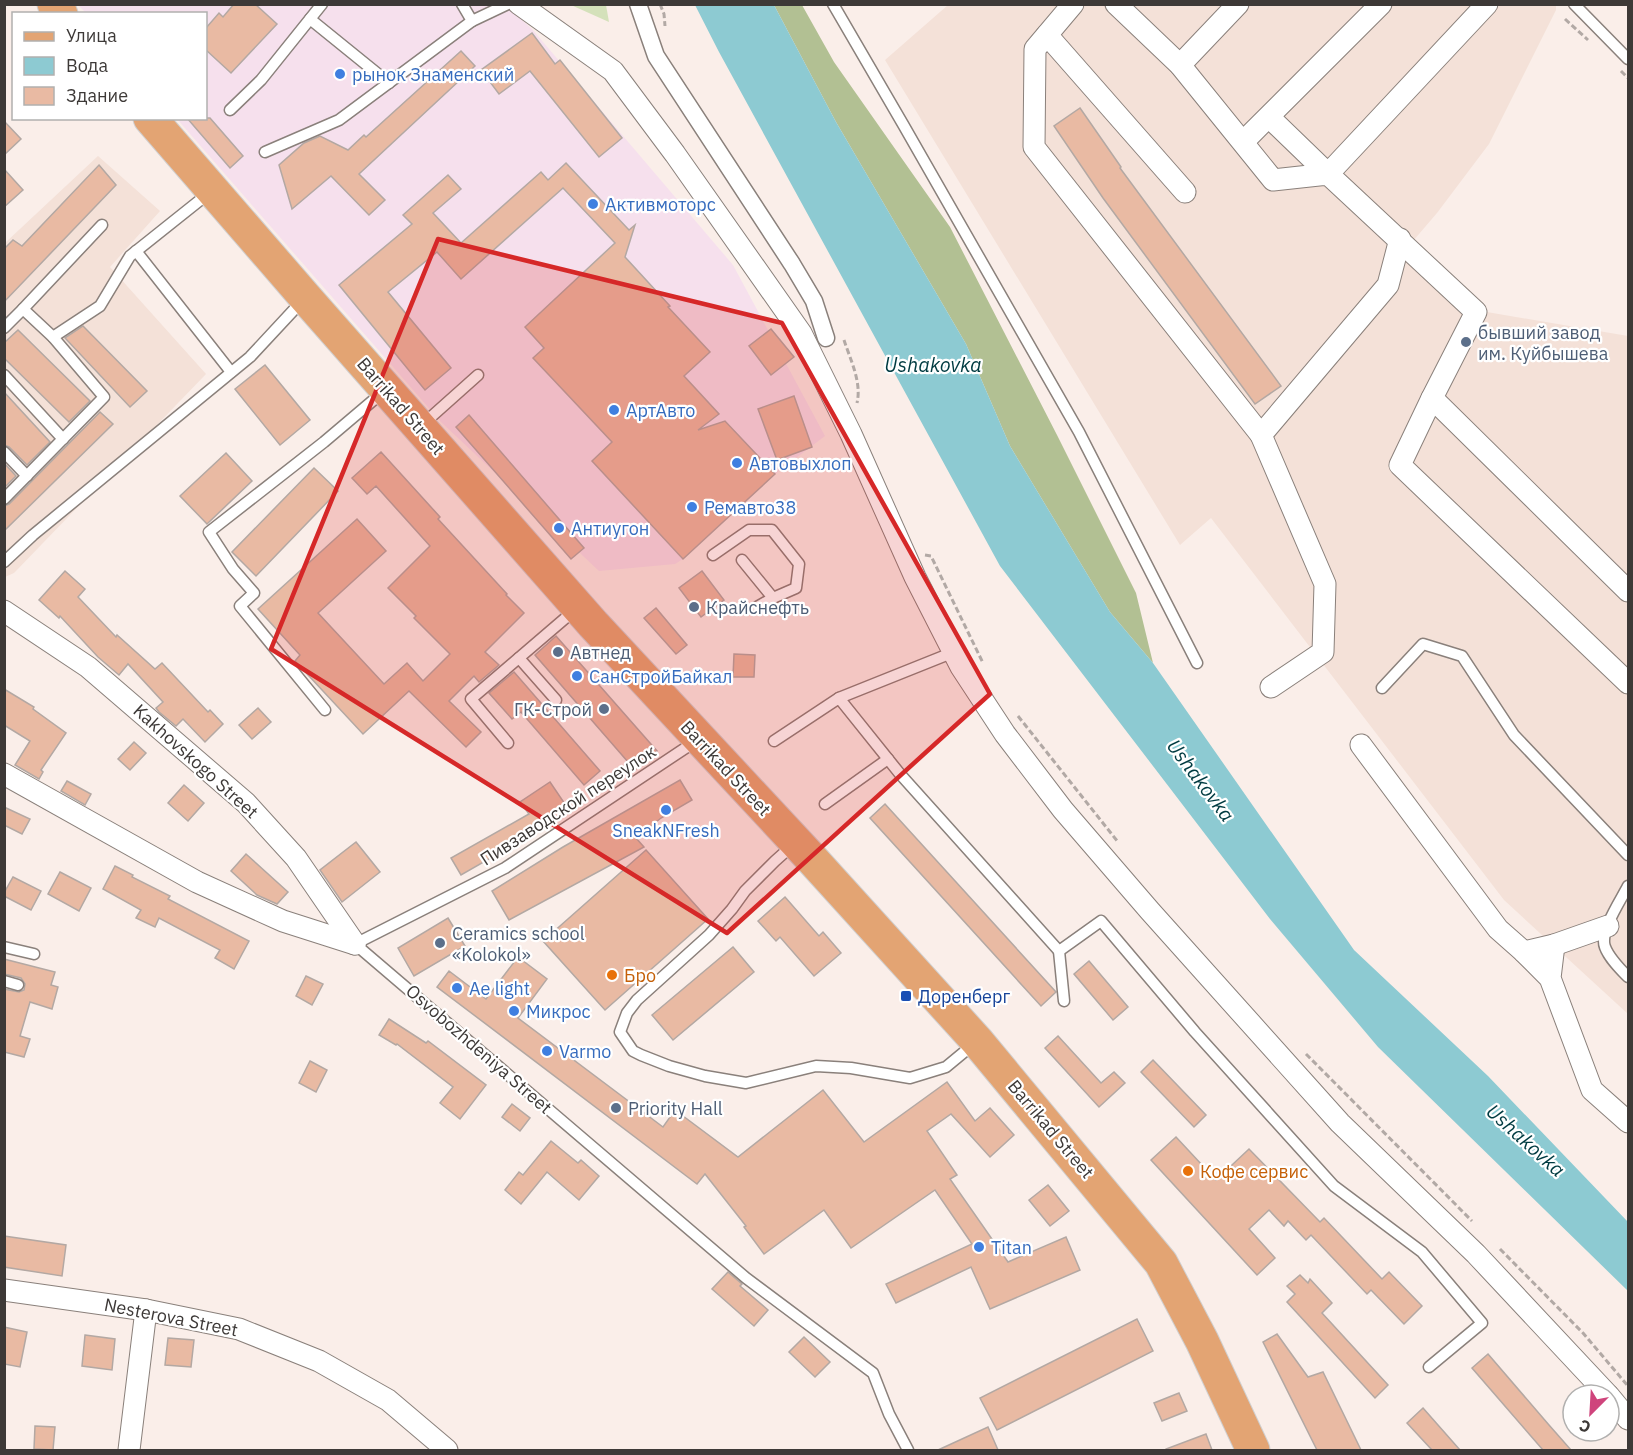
<svg xmlns="http://www.w3.org/2000/svg" width="1633" height="1455" font-family="'IBM Plex Sans',sans-serif">
	<rect width="100%" height="100%" fill="#faeee9"/>
	<!-- commercial -->
	<path fill="#f6e0ed" d="M78,5H505L532,29L733,265L825,436L775,474L683,559L675,564L599,571L441,422L177,119L206,118V14L86,13Z"/>
	<!-- built -->
	<g fill="#f4e1d8">
		<path d="M948,5H1556V10L1489,144L1437,213L1413,241L1487,312L1628,336V1014L1504,900L1211,518L1180,545L885,60Z"/>
		<path d="M98,156L160,211L110,267L206,374L14,573L5,577V243Z"/>
	</g>
	<!-- green -->
	<path fill="#d4e1ba" d="M571,5H606L609,22Z"/>
	<!-- forest -->
	<path fill="#b2c093" d="M774,5H802L834,62L950,227L1057,435L1136,593L1153,663L1110,612L1010,446L966,344L836,122Z"/>
	<!-- water -->
	<path fill="#8dcad2" d="M695,5H774L836,122L966,344L1010,446L1110,612L1153,663L1354,950L1488,1076L1628,1222V1291L1378,1047L1270,919L1000,566L719,52Z"/>
	<!-- building -->
	<g fill="#e9baa3" stroke="#b3a8a3" stroke-width="1.5">
		<path d="M234,4H255L277,24L231,73L206,50V28L219,13L223,17Z"/>
		<path d="M532,33L555,64L560,60L622,138L599,157L530,71L499,94L481,70Z"/>
		<path d="M461,51L475,66L359,174L385,200L369,215L331,176L292,209L279,165L304,143L320,136L348,150L364,135L366,137Z"/>
		<path d="M1080,108L1121,167L1120,168L1281,386L1255,404L1103,198L1054,126Z"/>
		<path d="M187,118H210L243,156L230,168Z"/>
		<path d="M4,121L21,139L4,155Z"/>
		<path d="M566,163L629,230L635,225L625,257L670,306L668,307L710,352L684,376L719,414L698,430L725,421L775,474L683,559L592,461L612,442L533,358L544,348L525,327L615,243L563,188L461,279L437,252L388,292L451,368L425,390L339,285L412,224L403,215L448,175L461,189L433,213L461,243L541,172L548,180Z"/>
		<path d="M99,165L116,185L4,302V249L13,240L22,246Z"/>
		<path d="M4,169L23,190L4,207Z"/>
		<path d="M83,326L147,391L130,407L65,338Z"/>
		<path d="M771,329L794,357L771,375L749,346Z"/>
		<path d="M18,330L90,401L69,422L4,358V343Z"/>
		<path d="M265,365L310,420L280,445L235,389Z"/>
		<path d="M4,392L50,442L27,465L9,447L4,445Z"/>
		<path d="M794,396L812,447L777,460L758,409Z"/>
		<path d="M100,412L113,424L4,531V506L9,504Z"/>
		<path d="M469,415L584,548L571,559L456,427Z"/>
		<path d="M381,452L440,517L438,519L507,594L506,595L524,613L485,652L499,665L479,682L474,676L449,701L481,732L466,747L409,691L363,734L295,661L300,655L258,609L357,519L386,551L318,613L384,684L407,663L423,681L450,654L414,618L416,616L388,588L430,546L376,486L367,494L352,478Z"/>
		<path d="M226,453L252,481L207,524L180,496Z"/>
		<path d="M4,463L16,476L4,488Z"/>
		<path d="M314,468L338,491L256,576L232,552Z"/>
		<path d="M65,571L85,589L78,597L116,637L117,635L155,669L162,663L208,712L210,710L223,724L205,742L183,719L176,726L159,712L156,708L163,702L128,664L119,675L98,657L60,616L59,618L39,600Z"/>
		<path d="M702,571L724,600L701,617L679,588Z"/>
		<path d="M656,608L687,645L676,654L644,618Z"/>
		<path d="M556,636L657,751L635,770L535,655Z"/>
		<path d="M734,654L755,655L754,677H733Z"/>
		<path d="M514,672L600,771L584,785L521,712L512,719L489,693Z"/>
		<path d="M4,689L34,707L33,709L66,733L41,770L43,772L39,779L15,765L30,741L4,725Z"/>
		<path d="M258,708L271,722L252,739L239,725Z"/>
		<path d="M134,742L146,753L130,770L118,759Z"/>
		<path d="M680,780L692,800L661,818L636,838L644,847L509,920L492,891L563,847Z"/>
		<path d="M67,781L91,794L85,805L61,791Z"/>
		<path d="M550,782L565,804L519,836L522,840L461,875L451,858L529,814L520,802Z"/>
		<path d="M184,785L204,803L188,821L168,803Z"/>
		<path d="M885,804L1056,992L1041,1006L870,818Z"/>
		<path d="M4,807L30,819L22,834L4,825Z"/>
		<path d="M356,842L380,872L342,902L320,870Z"/>
		<path d="M646,850L708,919L605,1010L543,941Z"/>
		<path d="M246,854L288,892L277,904L257,895L231,871Z"/>
		<path d="M115,866L133,875L132,877L170,896L168,899L249,941L234,969L215,958L220,950L159,918L155,927L136,918L141,910L103,889Z"/>
		<path d="M60,872L91,888L79,911L48,894Z"/>
		<path d="M13,877L41,891L31,910L4,896V893Z"/>
		<path d="M785,897L819,936L823,932L841,953L814,976L780,937L776,941L758,921Z"/>
		<path d="M448,918L465,946L414,976L398,948Z"/>
		<path d="M733,947L754,972L673,1040L652,1015Z"/>
		<path d="M518,957L547,979L518,1018L663,1127L675,1110L738,1157L823,1090L864,1142L947,1082L975,1121L990,1108L1014,1135L990,1157L951,1114L927,1131L957,1175L950,1179L1008,1262L1066,1237L1080,1270L990,1309L971,1267L896,1303L886,1284L972,1244L935,1190L851,1248L824,1210L764,1254L744,1227L746,1226L705,1174L697,1184L437,987L449,971L486,999Z"/>
		<path d="M4,959L55,972L51,985L58,987L52,1009L30,1002L20,1036L30,1039L24,1057L4,1052V989L19,992L24,990L25,984L21,978L4,974Z"/>
		<path d="M1089,961L1128,1007L1113,1020L1074,974Z"/>
		<path d="M306,976L323,984L312,1005L296,996Z"/>
		<path d="M389,1019L426,1043L428,1041L486,1085L460,1119L440,1103L453,1087L397,1044L396,1045L379,1035Z"/>
		<path d="M1058,1036L1101,1083L1114,1072L1125,1083L1099,1107L1045,1048Z"/>
		<path d="M1153,1060L1206,1115L1194,1127L1141,1072Z"/>
		<path d="M310,1061L327,1070L316,1092L299,1083Z"/>
		<path d="M512,1104L530,1118L520,1131L502,1117Z"/>
		<path d="M1176,1137L1216,1180L1249,1149L1320,1222L1324,1218L1382,1279L1389,1272L1422,1306L1404,1324L1371,1290L1367,1294L1311,1235L1306,1240L1288,1221L1284,1226L1269,1210L1249,1229L1275,1258L1257,1275L1151,1160Z"/>
		<path d="M551,1141L578,1163L581,1160L599,1176L579,1200L547,1172L521,1204L505,1190L519,1172L523,1175Z"/>
		<path d="M1048,1185L1069,1211L1050,1226L1029,1200Z"/>
		<path d="M4,1236L66,1245L62,1276L4,1267Z"/>
		<path d="M728,1272L742,1284L740,1286L768,1310L754,1326L712,1289Z"/>
		<path d="M1300,1275L1308,1283L1310,1279L1332,1303L1322,1313L1388,1385L1375,1398L1287,1302L1295,1294L1287,1286Z"/>
		<path d="M1137,1319L1153,1351L997,1430L980,1398Z"/>
		<path d="M4,1327L27,1332L20,1367L4,1364Z"/>
		<path d="M1277,1334L1308,1377L1323,1372L1361,1450H1317L1263,1342Z"/>
		<path d="M85,1335L115,1339L112,1370L82,1366Z"/>
		<path d="M804,1337L830,1362L815,1377L789,1352Z"/>
		<path d="M168,1338L194,1340L191,1367L165,1365Z"/>
		<path d="M1488,1354L1549,1425L1571,1450H1543L1472,1368Z"/>
		<path d="M1179,1393L1187,1411L1162,1421L1154,1403Z"/>
		<path d="M1423,1408L1460,1450H1432L1407,1423Z"/>
		<path d="M35,1426L55,1427L53,1450L34,1449Z"/>
		<path d="M988,1427L998,1450H938Z"/>
		<path d="M1206,1434L1212,1450H1166V1449Z"/>
	</g>
	<g fill="none" stroke-linecap="round" stroke-linejoin="round">
		<defs>
			<g id="service">
				<path d="M833,4L904,126L1079,432L1197,663"/>
				<path d="M1574,4L1628,59"/>
				<path d="M310,19L389,83"/>
				<path d="M472,21L508,4"/>
				<path d="M230,110L261,80L322,4"/>
				<path d="M265,152L339,120L472,21L462,4"/>
				<path d="M102,225L23,309L53,337L100,306L130,256L209,193"/>
				<path d="M136,251L231,372"/>
				<path d="M4,328L23,309"/>
				<path d="M4,375L63,439"/>
				<path d="M422,425L478,375"/>
				<path d="M4,452L27,476"/>
				<path d="M4,499L104,397L53,337"/>
				<path d="M713,555L749,530H772L799,564L796,588L773,598L742,560"/>
				<path d="M4,562L33,535L250,357L303,300"/>
				<path d="M757,607L773,598"/>
				<path d="M519,658L556,700"/>
				<path d="M1382,688L1423,644L1462,656L1514,735L1628,855"/>
				<path d="M839,698L954,652"/>
				<path d="M325,710L240,606L254,593L233,569L209,532L324,442L383,392"/>
				<path d="M696,741L505,868L355,944L746,1278L873,1373L889,1414L908,1450"/>
				<path d="M774,741L839,698L900,774L1059,951L1101,921L1195,1032L1334,1186L1422,1252L1482,1323L1429,1367"/>
				<path d="M508,743L471,699L576,609"/>
				<path d="M825,804L888,759"/>
				<path d="M794,844L775,861L745,891L732,909L709,935L637,1000L627,1013L620,1032L633,1051L641,1055L669,1066L705,1076L746,1083L816,1066L851,1068L910,1078L946,1067L975,1043"/>
				<path d="M1628,886C1621,900 1599,932 1605,947C1609,958 1620,969 1628,977"/>
				<path d="M4,947L34,954"/>
				<path d="M1059,951L1064,1001"/>
				<path d="M4,981L18,985"/>
			</g>
			<path id="pedestrian" d="M638,4L656,56L792,264L814,301L826,338"/>
			<g id="minor">
				<path d="M519,4L613,71L675,154L801,333L851,434L915,577L961,667L1005,734L1063,810L1150,911L1340,1123L1476,1254L1608,1395"/>
				<path d="M1073,4L1035,49L1034,147L1261,435L1388,285L1400,239"/>
				<path d="M1116,4L1180,65L1273,180L1328,174L1476,312L1432,398L1628,591"/>
				<path d="M1047,35L1185,192"/>
				<path d="M1180,65L1238,4"/>
				<path d="M1269,117L1328,174L1487,4"/>
				<path d="M1244,141L1381,4"/>
				<path d="M1432,398L1400,465L1628,683"/>
				<path d="M1261,435L1325,584L1323,652L1271,687"/>
				<path d="M4,611L88,667L246,803L296,858L355,944"/>
				<path d="M1361,745L1498,929L1524,952"/>
				<path d="M4,774L197,882L283,921L355,944"/>
				<path d="M1554,945L1608,926"/>
				<path d="M1550,978L1554,945L1524,952L1550,978L1592,1090L1628,1122"/>
				<path d="M4,1290L146,1310L239,1329L319,1361L388,1400L447,1450"/>
				<path d="M1609,1396L1628,1419"/>
				<path d="M129,1450L146,1310"/>
			</g>
			<g id="primary">
				<path d="M54,4L61,14"/>
				<path d="M150,118L305,297L593,624L810,857L977,1041L1161,1263L1202,1341L1253,1450"/>
			</g>
		</defs>
		<!-- service casing -->
		<use href="#service" stroke="#8a807b" stroke-width="13"/>
		<!-- pedestrian casing -->
		<use href="#pedestrian" stroke="#8a807b" stroke-width="19"/>
		<!-- minor casing -->
		<use href="#minor" stroke="#8a807b" stroke-width="23"/>
		<!-- primary casing -->
		<use href="#primary" stroke="#d0cfcf" stroke-width="35"/>
		<!-- path -->
		<g stroke="#b2a9a5" stroke-width="3" stroke-dasharray="6 3" stroke-linecap="butt">
			<path d="M660,4L664,14L665,26"/>
			<path d="M1565,19L1588,40"/>
			<path d="M1621,71L1628,78"/>
			<path d="M844,340C850,359 862,382 857,403"/>
			<path d="M925,555L931,556L983,663"/>
			<path d="M1018,716L1118,842"/>
			<path d="M1306,1054L1472,1221"/>
			<path d="M1500,1249L1583,1333L1628,1386"/>
		</g>
		<!-- service -->
		<use href="#service" stroke="#fff" stroke-width="10"/>
		<!-- pedestrian -->
		<use href="#pedestrian" stroke="#fff" stroke-width="16"/>
		<!-- minor -->
		<use href="#minor" stroke="#fff" stroke-width="21"/>
		<!-- primary -->
		<use href="#primary" stroke="#e3a473" stroke-width="33"/>
	</g>
	<!-- marked area -->
	<path fill="#d62828" fill-opacity="0.2" stroke="#d62828" stroke-width="4.5" stroke-linejoin="round" d="M438,239L782,323L990,694L727,933L271,649Z"/>
	<!-- markers -->
	<g fill="#3f7fe0" stroke="#fff" stroke-width="2">
		<circle cx="340" cy="74" r="6"/>
		<circle cx="593" cy="204" r="6"/>
		<circle cx="614" cy="410" r="6"/>
		<circle cx="737" cy="463" r="6"/>
		<circle cx="692" cy="507" r="6"/>
		<circle cx="559" cy="528" r="6"/>
		<circle cx="577" cy="676" r="6"/>
		<circle cx="666" cy="810" r="6"/>
		<circle cx="457" cy="988" r="6"/>
		<circle cx="514" cy="1011" r="6"/>
		<circle cx="547" cy="1051" r="6"/>
		<circle cx="979" cy="1247" r="6"/>
	</g>
	<g fill="#5c6f8a" stroke="#fff" stroke-width="2">
		<circle cx="1466" cy="342" r="6"/>
		<circle cx="694" cy="607" r="6"/>
		<circle cx="558" cy="652" r="6"/>
		<circle cx="604" cy="709" r="6"/>
		<circle cx="440" cy="943" r="6"/>
		<circle cx="616" cy="1108" r="6"/>
	</g>
	<g fill="#e8710a" stroke="#fff" stroke-width="2">
		<circle cx="612" cy="975" r="6"/>
		<circle cx="1188" cy="1171" r="6"/>
	</g>
	<rect fill="#1a4fb4" stroke="#fff" stroke-width="2" x="900" y="990" width="12" height="12" rx="3"/>
	<g text-anchor="middle" dominant-baseline="central" stroke-width="4.5" stroke-linejoin="round" paint-order="stroke">
		<!-- shop labels -->
		<g font-size="18" fill="#366cbe" stroke="#fff" text-anchor="start">
			<text x="352" y="74">рынок Знаменский</text>
			<text x="605" y="204">Активмоторс</text>
			<text x="626" y="410">АртАвто</text>
			<text x="749" y="463">Автовыхлоп</text>
			<text x="704" y="507">Ремавто38</text>
			<text x="571" y="528">Антиугон</text>
			<text x="589" y="676">СанСтройБайкал</text>
			<text x="666" y="830" text-anchor="middle">SneakNFresh</text>
			<text x="469" y="988">Ae light</text>
			<text x="526" y="1011">Микрос</text>
			<text x="559" y="1051">Varmo</text>
			<text x="991" y="1247">Titan</text>
		</g>
		<!-- service labels -->
		<g font-size="18" fill="#4e5e75" stroke="#fff" text-anchor="start">
			<text x="1478" y="332">бывший завод<tspan x="1478" dy="21">им. Куйбышева</tspan></text>
			<text x="706" y="607">Крайснефть</text>
			<text x="570" y="652">Автнед</text>
			<text x="592" y="709" text-anchor="end">ГК-Строй</text>
			<text x="452" y="933">Ceramics school<tspan x="452" dy="21">«Kolokol»</tspan></text>
			<text x="628" y="1108">Priority Hall</text>
		</g>
		<!-- street labels -->
		<g font-size="18" fill="#3d3937" stroke="#fff">
			<text transform="translate(401 406) rotate(49)">Barrikad Street</text>
			<text transform="translate(196 761) rotate(42)">Kakhovskogo Street</text>
			<text transform="translate(726 768) rotate(47)">Barrikad Street</text>
			<text transform="translate(568 805) rotate(-33)">Пивзаводской переулок</text>
			<text transform="translate(479 1049) rotate(41)">Osvobozhdeniya Street</text>
			<text transform="translate(1051 1129) rotate(50)">Barrikad Street</text>
			<text transform="translate(171 1317) rotate(11)">Nesterova Street</text>
		</g>
		<!-- food labels -->
		<g font-size="18" fill="#c56008" stroke="#fff" text-anchor="start">
			<text x="624" y="975">Бро</text>
			<text x="1200" y="1171">Кофе сервис</text>
		</g>
		<!-- transit labels -->
		<g font-size="18" fill="#164399" stroke="#fff" text-anchor="start">
			<text x="918" y="996">Доренберг</text>
		</g>
		<!-- water labels -->
		<g font-size="20" font-style="italic" fill="#003b41" stroke="#fff">
			<text x="933" y="364">Ushakovka</text>
			<text transform="translate(1201 780) rotate(53)">Ushakovka</text>
			<text transform="translate(1526 1140) rotate(42)">Ushakovka</text>
		</g>
	</g>
	<!-- border -->
	<rect width="1633" height="1455" fill="none" stroke="#3d3937" stroke-width="12"/>
	<!-- legend -->
	<rect x="12" y="12" width="195" height="108" fill="#ffffff" stroke="#b1b0af" stroke-width="1.5"/>
	<rect x="24" y="32" width="30" height="9" fill="#e3a473" stroke="#b1b0af" stroke-width="1.5"/>
	<text x="66" y="42" font-size="18" fill="#3d3937">Улица</text>
	<rect x="24" y="57" width="30" height="18" fill="#8dcad2" stroke="#b1b0af" stroke-width="1.5"/>
	<text x="66" y="72" font-size="18" fill="#3d3937">Вода</text>
	<rect x="24" y="87" width="30" height="18" fill="#e9baa3" stroke="#b1b0af" stroke-width="1.5"/>
	<text x="66" y="102" font-size="18" fill="#3d3937">Здание</text>
	<!-- north arrow -->
	<g transform="translate(1591 1413) rotate(204)"><circle r="28" fill="#ffffff" stroke="#b1b0af" stroke-width="1.5"/>
	<path d="M0-4.5L10 22L0 15L-10 22Z" fill="#cf447c"/>
	<text y="-9" font-size="16" font-weight="bold" text-anchor="middle" fill="#3d3937">С</text>
	</g>
</svg>
